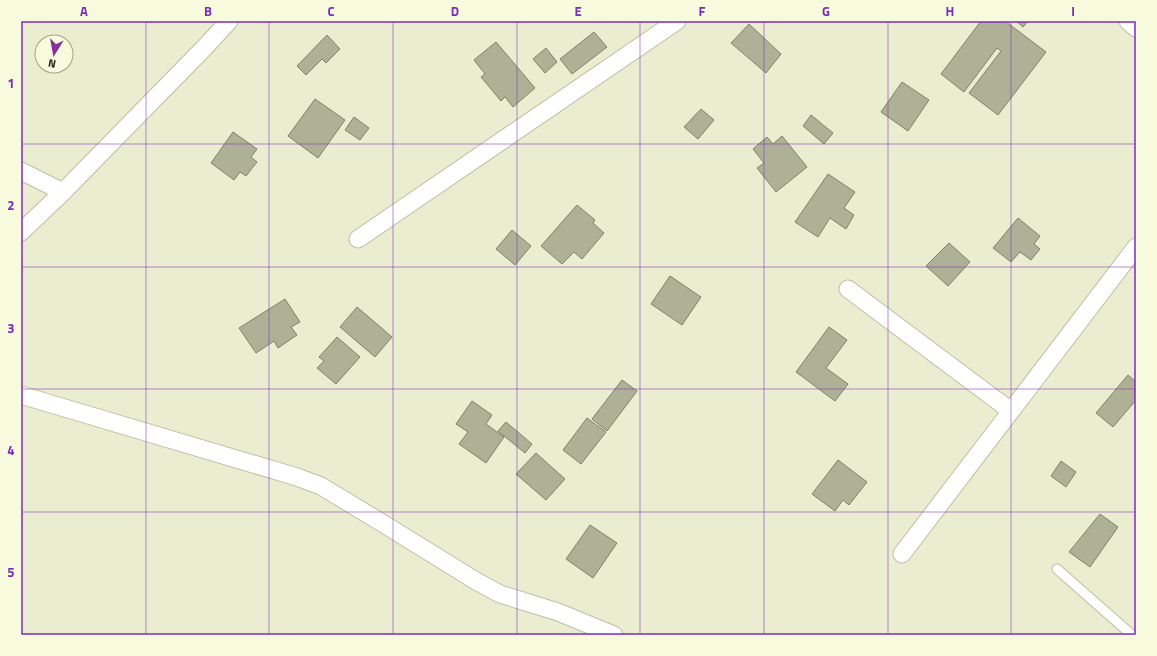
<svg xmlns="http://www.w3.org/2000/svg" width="1157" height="656" font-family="'Titillium Web',sans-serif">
	<rect width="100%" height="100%" fill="#eaedd0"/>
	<!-- building -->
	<g fill="#afb196" stroke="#808269">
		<path d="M981,21H1005L1046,52L998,115L969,93L1001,51L997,48L964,92L941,74Z"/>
		<path d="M1016,21H1028L1023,27Z"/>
		<path d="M749,24L781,54L766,73L731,43Z"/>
		<path d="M594,32L607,47L572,74L560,59Z"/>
		<path d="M327,35L340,49L326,63L322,59L306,75L297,66Z"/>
		<path d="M496,42L535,88L513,107L505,97L501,101L481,77L485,74L474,60Z"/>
		<path d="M546,48L557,62L545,73L533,59Z"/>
		<path d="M902,82L929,100L908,131L881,112Z"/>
		<path d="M315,99L345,120L318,158L288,136Z"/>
		<path d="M701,109L714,120L698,139L684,127Z"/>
		<path d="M811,115L833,133L824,144L803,126Z"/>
		<path d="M354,117L369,128L360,140L345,130Z"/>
		<path d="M233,132L257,149L251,157L257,162L246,176L240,172L234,180L211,163Z"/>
		<path d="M782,136L807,167L776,192L757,168L764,163L753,149L767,137L773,144Z"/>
		<path d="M828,174L855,192L844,208L854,215L846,229L830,218L818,237L795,222Z"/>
		<path d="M577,205L595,220L593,223L604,233L582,259L574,252L562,264L541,246Z"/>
		<path d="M1018,218L1040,236L1034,244L1040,249L1031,260L1020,252L1011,262L993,248Z"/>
		<path d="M512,230L531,246L515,265L496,249Z"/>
		<path d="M949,243L970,262L948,286L926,266Z"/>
		<path d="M670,276L701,297L682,325L651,304Z"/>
		<path d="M285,299L300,322L291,327L297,335L278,348L274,341L256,353L239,328Z"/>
		<path d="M357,307L392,337L375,357L340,327Z"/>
		<path d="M829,327L847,340L826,368L848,384L835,401L796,372Z"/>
		<path d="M337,337L360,357L336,384L317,368L324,361L319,357Z"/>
		<path d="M1128,375L1136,382V400L1113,427L1096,413Z"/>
		<path d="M622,380L637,391L607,431L592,419Z"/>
		<path d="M472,401L492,415L486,424L504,437L486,463L459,444L468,432L456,424Z"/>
		<path d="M587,418L606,432L581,464L563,450Z"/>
		<path d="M506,422L532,444L525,453L498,431Z"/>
		<path d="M536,453L565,479L546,500L516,474Z"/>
		<path d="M838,460L867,482L849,505L843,500L835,511L812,494Z"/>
		<path d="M1061,461L1076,472L1066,487L1051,476Z"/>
		<path d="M1100,514L1118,527L1090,567L1069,552Z"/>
		<path d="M590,525L617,543L593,578L566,559Z"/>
	</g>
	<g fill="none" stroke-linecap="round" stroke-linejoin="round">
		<defs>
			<path id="service" d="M1057,569L1132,635"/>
			<g id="minor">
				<path d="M1128,21L1136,28"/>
				<path d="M21,171L63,192"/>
				<path d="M21,232L63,192L206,46L229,21"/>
				<path d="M358,239L677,21"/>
				<path d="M848,289L1011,411"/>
				<path d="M21,395L297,477L321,486L387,526L476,581L500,594L558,612L614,635"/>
				<path d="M902,554L1136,247"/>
			</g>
		</defs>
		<!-- service casing -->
		<use href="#service" stroke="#bdbfa3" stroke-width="11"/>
		<!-- minor casing -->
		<use href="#minor" stroke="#bdbfa3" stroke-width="19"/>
		<!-- service -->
		<use href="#service" stroke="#fff" stroke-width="9"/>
		<!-- minor -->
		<use href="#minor" stroke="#fff" stroke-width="17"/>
	</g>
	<!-- grid -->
	<path fill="none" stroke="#7b2cbf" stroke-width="1" stroke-opacity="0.55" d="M146,21V635M269,21V635M393,21V635M517,21V635M640,21V635M764,21V635M888,21V635M1011,21V635M21,144H1136M21,267H1136M21,389H1136M21,512H1136"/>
	<!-- border -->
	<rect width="1157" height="656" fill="none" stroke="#f8fadd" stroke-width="44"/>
	<!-- north arrow -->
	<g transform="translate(54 54) rotate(191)"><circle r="19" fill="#f8fadd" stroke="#a2a48e"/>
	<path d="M0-3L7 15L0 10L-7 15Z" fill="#892f9a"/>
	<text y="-6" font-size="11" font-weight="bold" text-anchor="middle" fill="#212217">N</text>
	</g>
	<rect x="22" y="22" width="1113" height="612" fill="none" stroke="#7b2cbf" stroke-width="1.5"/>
	<g font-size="13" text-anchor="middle" font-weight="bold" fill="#7b2cbf">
		<text x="84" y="16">A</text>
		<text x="208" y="16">B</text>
		<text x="331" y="16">C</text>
		<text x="455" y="16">D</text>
		<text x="578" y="16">E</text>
		<text x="702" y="16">F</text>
		<text x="826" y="16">G</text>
		<text x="950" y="16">H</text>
		<text x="1073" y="16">I</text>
		<text x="11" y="88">1</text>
		<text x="11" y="210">2</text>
		<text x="11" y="333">3</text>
		<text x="11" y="455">4</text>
		<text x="11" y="577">5</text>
	</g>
</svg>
